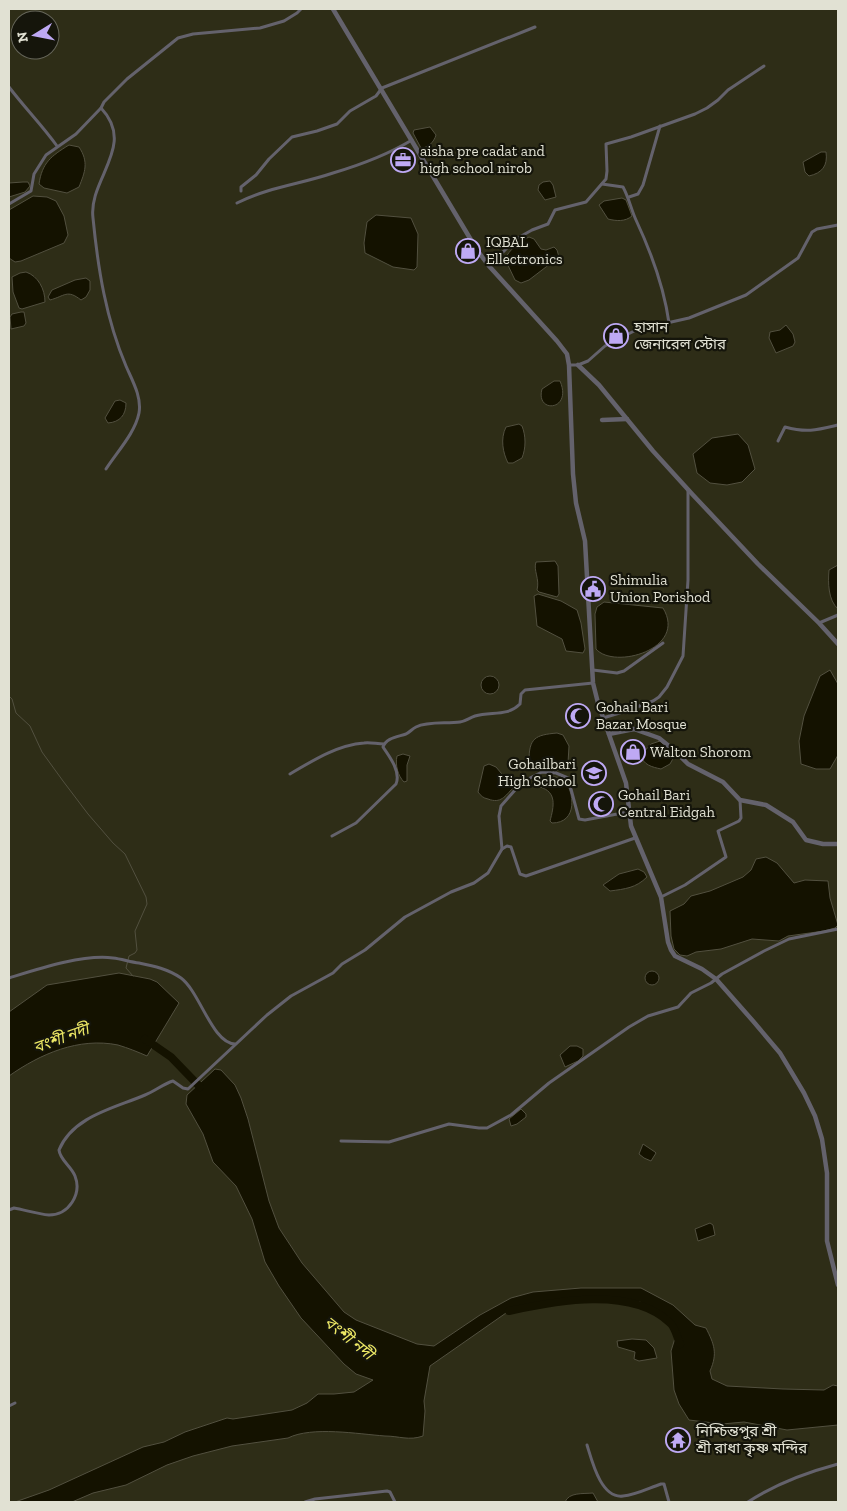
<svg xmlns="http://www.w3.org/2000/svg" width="847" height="1511" font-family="'Zilla Slab','Noto Sans Bengali',serif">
	<rect width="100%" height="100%" fill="#2e2d17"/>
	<!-- water -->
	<g fill="#141200" stroke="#52503f">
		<path d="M430,127L436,135C434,142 428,148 421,148L413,133L414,130Z"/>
		<path d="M69,145L79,147C89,162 85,172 79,187L67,193L44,188L39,184C42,163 51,156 69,145Z"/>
		<path d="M821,152H826C828,166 822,173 809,176L805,172L803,162Z"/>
		<path d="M550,181L553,185L556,197L545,200L538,190L539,185L543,182Z"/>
		<path d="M23,182H28L30,186L25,192L9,197V183Z"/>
		<path d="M33,196L47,197L56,201L64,216L68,235L64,243L21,261L15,262L9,258V210Z"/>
		<path d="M622,198L626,200L632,216C625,222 616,221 608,219L599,205L604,201Z"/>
		<path d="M376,215L411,218L418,234L417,267L414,270L393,267L365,253L364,243L367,222Z"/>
		<path d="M529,237L534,239L541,249L546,250L554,247L557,250L559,257L529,280L521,283L515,280L505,259C509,250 520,241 529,237Z"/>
		<path d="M26,272C38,276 45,289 45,302L22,309L19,308L13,292L12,277L20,273Z"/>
		<path d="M86,278L90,281V290L86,297L81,300C67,289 65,296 50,300L48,297L52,290L75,280Z"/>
		<path d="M21,312H24L26,323L24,326L11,329L10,317L12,314Z"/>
		<path d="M786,325L793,334L795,342L793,346L776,353L769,338L770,332L780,330Z"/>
		<path d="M554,381H560C573,411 535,414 542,389Z"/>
		<path d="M120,400L126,403C126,415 120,422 108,423L105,418L115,401Z"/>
		<path d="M519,424L522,426C526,436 526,448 522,458L513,463H508C503,453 500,439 506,427Z"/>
		<path d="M738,434L748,445L755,469L742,482L727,485L710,483L697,473L693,454L712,438Z"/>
		<path d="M555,561L558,566L559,594L557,597L539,592L537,590C540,579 533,570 536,562Z"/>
		<path d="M838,565V609C828,600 828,583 829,570Z"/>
		<path d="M538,594L561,601L577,610L581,623L585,649L583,653L566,651L562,639L537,626L534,596Z"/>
		<path d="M604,602L663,608C688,649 614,670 596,649L595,614L597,607Z"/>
		<path d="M830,670L838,684V755L830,769H816L801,764L799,741L804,716L820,676Z"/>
		<circle cx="490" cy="685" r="9"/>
		<path d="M557,733L563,735L569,746L568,763L563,768L556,771L547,770L536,767L529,761C529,738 535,735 557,733Z"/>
		<path d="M660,741L675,755L670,764L661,769C652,767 643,765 641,755L651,744Z"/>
		<path d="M403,754L410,756L407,765V781L404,782C398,776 395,765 397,756Z"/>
		<path d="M489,764L496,767L512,786L513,788C505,796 501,804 488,799C483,798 481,796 478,792L484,766Z"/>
		<path d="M555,777L563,778C575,792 578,823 552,823L550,821C554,806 557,792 540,787V782L544,778Z"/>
		<path d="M766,857L777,863L794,883L805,880L828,881L830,898L838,925L835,928L824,931L788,936L779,941L752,939L721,949L696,952L687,956L680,955L674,949L671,936L670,911L684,904L691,896L710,891L743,877L751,870L756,859Z"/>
		<path d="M638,869L644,872L647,877C636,888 625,889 610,891L603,885L619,874Z"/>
		<circle cx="652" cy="978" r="7"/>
		<path d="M119,973L150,979L157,982L179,1003L147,1056C138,1052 128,1048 118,1045C79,1037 40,1054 9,1076V1012L47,985Z"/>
		<path d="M570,1046H577L583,1049V1056L578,1061L565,1067L560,1055Z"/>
		<path d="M215,1069L221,1070L235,1085L241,1098L248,1119L269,1201L279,1228L302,1263L344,1312L356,1320L417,1344L434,1346L480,1315L511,1298L533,1292L581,1288H641L673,1305L695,1325L706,1328C714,1344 718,1353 710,1371L712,1379L727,1386L783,1389L824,1390L833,1385L838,1386V1425L787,1430L744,1422L722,1424L689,1420L679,1404L674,1390L671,1351L676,1335L663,1318L640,1302L602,1297L530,1305L506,1313L430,1366L424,1401L425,1411L423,1436C409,1441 399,1436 385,1436C358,1434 312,1426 288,1438L232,1446L193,1456L167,1465L126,1485L93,1493L72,1502H15L49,1490L143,1447L164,1442L185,1432L227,1418L233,1419L292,1410L307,1403L318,1394H334L354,1392L373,1380L356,1374L344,1364L301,1318L279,1286L265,1262L252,1219L236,1186L213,1162L203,1134L186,1104L187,1095Z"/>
		<path d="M521,1109L526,1114V1117L517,1124L511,1126L509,1119Z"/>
		<path d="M643,1144L655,1152L656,1153L651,1161L644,1158L639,1154Z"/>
		<path d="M710,1223L713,1225L715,1235L698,1241L695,1229Z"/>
		<path d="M632,1339L646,1340L654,1348L657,1358L639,1361L634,1359L635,1352L618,1347L617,1341Z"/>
		<path d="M593,1493L598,1502H565C569,1492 583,1494 593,1493Z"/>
	</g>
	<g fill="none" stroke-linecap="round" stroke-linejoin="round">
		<!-- stream -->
		<path stroke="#52503f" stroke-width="1" d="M9,696L12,699L16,713L30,726L42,752L63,781L88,814L113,843L125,854L146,897L147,904L135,931L137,950L135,953L129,956L126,968L133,976"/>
		<!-- river -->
		<g stroke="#141200" stroke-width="8">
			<path d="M145,1039L171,1057L200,1087"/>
			<path d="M509,1311C555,1301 632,1286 670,1323C675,1327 677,1337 680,1344"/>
		</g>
		<!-- minor -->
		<g stroke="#64626c" stroke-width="3">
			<path d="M9,87C24,107 42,125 57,146"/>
			<path d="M101,108C137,146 88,179 93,218C98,269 106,319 126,366C132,380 142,397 139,413C135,433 117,452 106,469"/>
			<path d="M602,184L623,187C629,198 631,209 636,220C651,252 664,287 669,323"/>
			<path d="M241,191V187L256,175L269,159L292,137L317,131L337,124L350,111L376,96L382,88L535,27"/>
			<path d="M629,197L638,194L643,185L660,126"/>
			<path d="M237,203C269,187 301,184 333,173C360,165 387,155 412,140"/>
			<path d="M9,204L31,191L34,174L46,155L76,134L101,108L104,102L127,79L178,38L193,34L260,28L284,21L297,13L301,9"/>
			<path d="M489,266L516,239L532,230L548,224L555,210L586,202L606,179L607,171L606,144L631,137L695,114L707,108L718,100L728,90L764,66"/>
			<path d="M569,365H578L588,361L605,346L636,330L689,318L746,295L798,258L812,232L817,229L838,225"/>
			<path d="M778,441L785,427C807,433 817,430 838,425"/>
			<path d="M819,623L838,615"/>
			<path d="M593,670L617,673L624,671L663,643"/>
			<path d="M603,718L626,711L653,701L659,697L667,687L683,656L688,580V489"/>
			<path d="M290,774C312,761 337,745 364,743C370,742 377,744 384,744"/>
			<path d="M332,836L356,823L396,784C401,772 390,757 383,747C386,738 397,737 406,734C410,732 412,729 416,727C428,721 447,724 460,722C466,721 469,718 475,716C491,711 507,717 520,704L521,694L525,690L593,683"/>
			<path d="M502,849L507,846L511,847L520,874L526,876L635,838"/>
			<path d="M661,897L685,885L726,857L718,831L739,821L741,818L740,800"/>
			<path d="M9,978C38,969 83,954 113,958C122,959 130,962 139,963C154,966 168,969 181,978C200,992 212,1043 235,1044"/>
			<path d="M341,1141L389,1142L449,1124L479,1128H487L511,1115L549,1083L629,1027L648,1016L678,1007L691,993L711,983L722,974L764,951L789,939L838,929"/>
			<path d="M9,1210L14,1208C25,1210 38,1214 49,1215C69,1215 82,1194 75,1176C71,1166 60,1160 59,1150C73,1116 115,1108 145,1095C155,1091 163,1084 173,1081L183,1088L188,1089L267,1015L291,996L333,973L342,964L365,950L405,917L451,892L474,883L488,873L502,849L499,816L501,806L516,789L530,778L542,772L556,773L568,778L579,819L585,820L628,812"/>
			<path d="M9,1406L15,1403"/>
			<path d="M587,1445C592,1461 601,1499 623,1496C636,1495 649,1488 661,1484H664L669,1502"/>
			<path d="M305,1502L315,1499L387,1491L390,1492L395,1502"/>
			<path d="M748,1502C774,1485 808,1472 838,1464"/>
		</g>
		<!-- tertiary -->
		<g stroke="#64626c" stroke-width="4.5">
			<path d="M333,9L477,250L489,266L557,341L567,354L569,365L573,474L576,503L585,541L593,683L598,703L626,783L631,826L661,897L668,942L671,950L675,956L702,969L716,979L753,1021L780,1053L804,1093L815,1116L822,1139L827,1173V1241L838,1285"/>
			<path d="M578,365L599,385L653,451L693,495L758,564L819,623L838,644"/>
			<path d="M602,420L627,419"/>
			<path d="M609,734L634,729L659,738L675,751L688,764L723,782L740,800L766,805L793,822L806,840L823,844H838"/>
		</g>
	</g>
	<!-- icons -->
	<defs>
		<symbol id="office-ring" viewBox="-11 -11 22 22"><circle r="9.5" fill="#15150b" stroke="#bea9f4" stroke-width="1.5"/><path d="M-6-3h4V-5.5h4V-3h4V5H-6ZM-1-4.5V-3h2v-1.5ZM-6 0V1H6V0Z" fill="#bea9f4"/></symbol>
		<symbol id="shop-ring" viewBox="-11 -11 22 22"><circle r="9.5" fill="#15150b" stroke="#bea9f4" stroke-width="1.5"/><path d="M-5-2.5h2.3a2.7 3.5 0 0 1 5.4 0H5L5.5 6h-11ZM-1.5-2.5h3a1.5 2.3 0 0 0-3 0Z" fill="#bea9f4"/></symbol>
		<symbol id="civic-ring" viewBox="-11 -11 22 22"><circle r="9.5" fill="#15150b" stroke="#bea9f4" stroke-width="1.5"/><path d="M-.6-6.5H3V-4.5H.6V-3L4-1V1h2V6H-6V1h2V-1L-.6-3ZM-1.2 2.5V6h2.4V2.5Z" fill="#bea9f4"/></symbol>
		<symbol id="mosque-ring" viewBox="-11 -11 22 22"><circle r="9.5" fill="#15150b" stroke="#bea9f4" stroke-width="1.5"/><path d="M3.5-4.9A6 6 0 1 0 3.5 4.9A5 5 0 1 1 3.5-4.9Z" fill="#bea9f4"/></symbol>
		<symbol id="school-ring" viewBox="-11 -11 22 22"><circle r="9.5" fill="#15150b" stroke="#bea9f4" stroke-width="1.5"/><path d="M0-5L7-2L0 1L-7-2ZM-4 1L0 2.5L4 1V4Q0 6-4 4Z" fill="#bea9f4"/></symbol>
		<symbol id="temple-ring" viewBox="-11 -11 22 22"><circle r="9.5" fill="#15150b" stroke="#bea9f4" stroke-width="1.5"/><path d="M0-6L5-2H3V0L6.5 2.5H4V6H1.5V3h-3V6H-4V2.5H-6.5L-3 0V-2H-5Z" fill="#bea9f4"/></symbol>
	</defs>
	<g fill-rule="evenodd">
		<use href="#office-ring" x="389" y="146" width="28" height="28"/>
		<use href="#shop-ring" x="454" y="237" width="28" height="28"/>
		<use href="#shop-ring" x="602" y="322" width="28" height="28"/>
		<use href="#civic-ring" x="579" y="575" width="28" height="28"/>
		<use href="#mosque-ring" x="564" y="702" width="28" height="28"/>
		<use href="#shop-ring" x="619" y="738" width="28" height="28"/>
		<use href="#school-ring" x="580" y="759" width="28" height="28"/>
		<use href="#mosque-ring" x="587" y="790" width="28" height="28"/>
		<use href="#temple-ring" x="664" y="1426" width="28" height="28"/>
	</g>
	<g text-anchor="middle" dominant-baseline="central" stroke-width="4.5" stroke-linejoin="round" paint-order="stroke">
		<!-- poi labels -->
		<g font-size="15" fill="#e1e1d3" stroke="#15150b" text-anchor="start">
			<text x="420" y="151">aisha pre cadat and<tspan x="420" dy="17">high school nirob</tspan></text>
			<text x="486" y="242">IQBAL<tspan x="486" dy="17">Ellectronics</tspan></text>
			<text x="634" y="327">হাসান<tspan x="634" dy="17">জেনারেল স্টোর</tspan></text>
			<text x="610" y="580">Shimulia<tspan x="610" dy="17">Union Porishod</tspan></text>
			<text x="596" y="707">Gohail Bari<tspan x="596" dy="17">Bazar Mosque</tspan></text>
			<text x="650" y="752">Walton Shorom</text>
			<text x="576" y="764" text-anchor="end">Gohailbari<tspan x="576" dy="17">High School</tspan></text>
			<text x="618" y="795">Gohail Bari<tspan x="618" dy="17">Central Eidgah</tspan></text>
			<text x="696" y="1431">নিশ্চিন্তপুর শ্রী<tspan x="696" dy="17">শ্রী রাধা কৃষ্ণ মন্দির</tspan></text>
		</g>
		<!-- water labels -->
		<g font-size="16" font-style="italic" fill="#ede865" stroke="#15150b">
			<text transform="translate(61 1038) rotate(-20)">বংশী নদী</text>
			<text transform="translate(349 1338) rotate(39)">বংশী নদী</text>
		</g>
	</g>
	<!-- border -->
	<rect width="847" height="1511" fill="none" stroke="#e1e1d3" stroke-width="20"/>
	<!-- north arrow -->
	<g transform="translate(35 35) rotate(260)"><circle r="24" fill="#15150b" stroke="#67675b"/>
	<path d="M0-4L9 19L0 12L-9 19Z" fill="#bea9f4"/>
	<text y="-8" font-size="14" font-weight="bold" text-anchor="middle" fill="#e1e1d3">N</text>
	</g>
</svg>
